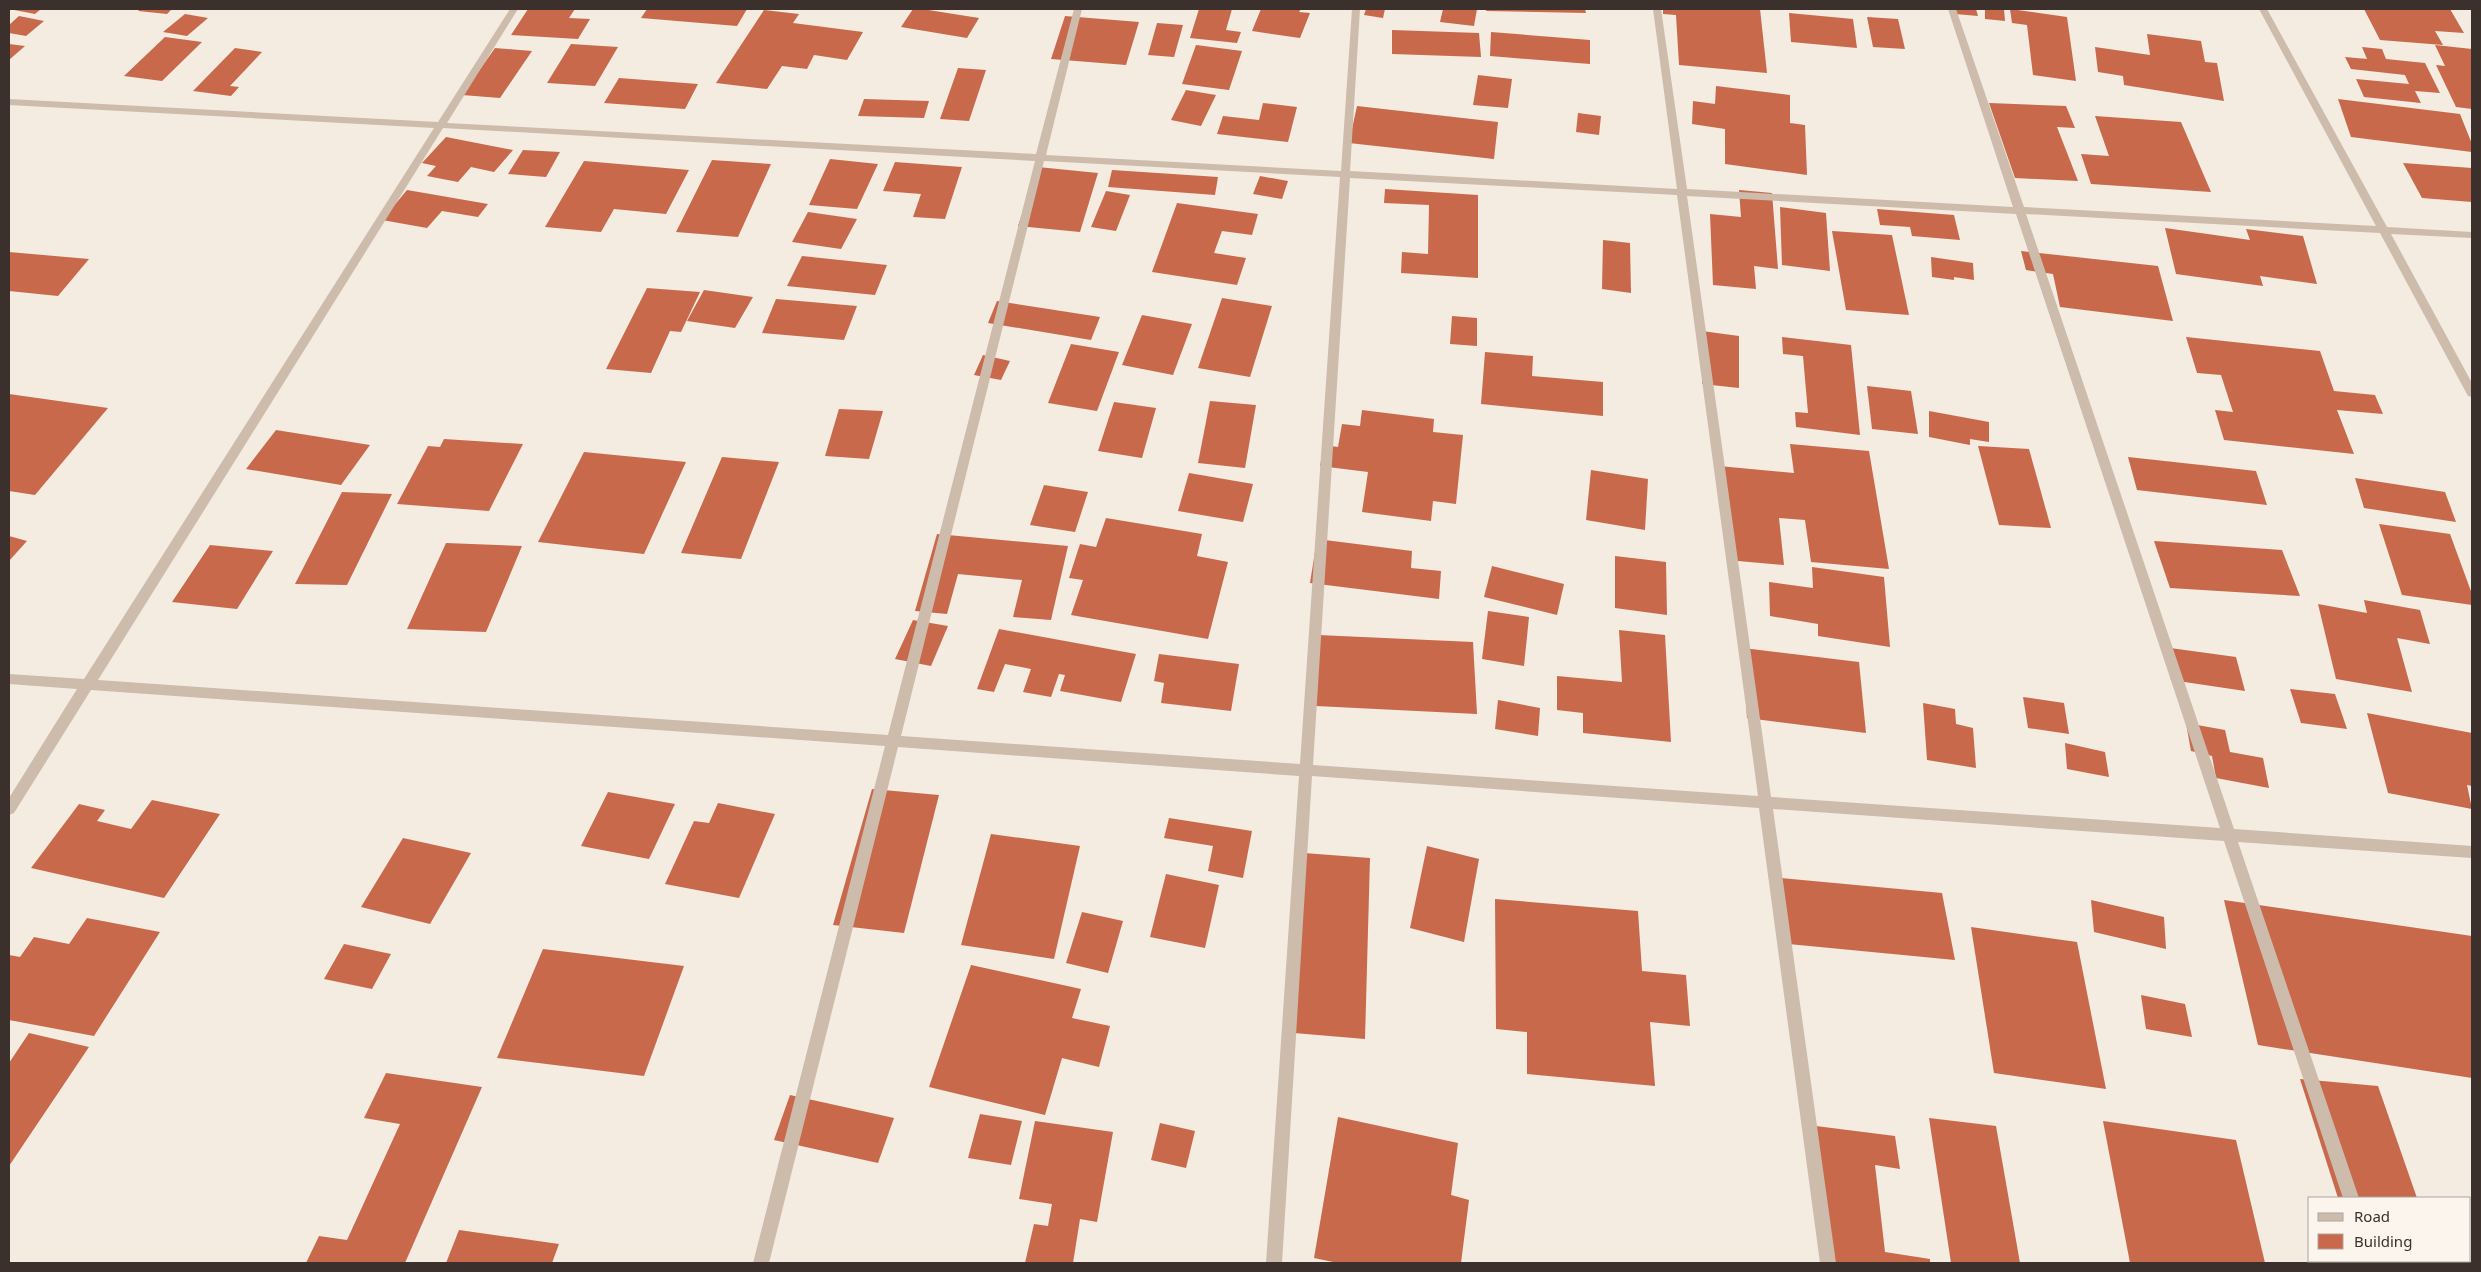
<svg xmlns="http://www.w3.org/2000/svg" width="2481" height="1272" font-family="'Noto Sans',sans-serif">
	<rect width="100%" height="100%" fill="#f4ebe1"/>
	<!-- building -->
	<g fill="#c8694b">
		<path d="M9,9H41L35,14Z"/>
		<path d="M140,9H172L167,14L138,11Z"/>
		<path d="M528,9H575L569,18L590,19L578,39L511,35Z"/>
		<path d="M647,9H747L737,26L641,18Z"/>
		<path d="M913,9H922L979,18L967,38L901,27Z"/>
		<path d="M1199,9H1232L1226,30L1241,32L1237,43L1190,38Z"/>
		<path d="M1261,9H1301L1299,12L1310,13L1300,38L1252,31Z"/>
		<path d="M1366,9H1385L1383,18L1364,15Z"/>
		<path d="M1443,9H1477L1474,26L1440,22Z"/>
		<path d="M1486,9H1585L1586,13L1486,11Z"/>
		<path d="M1663,9H1760L1767,73L1679,65L1676,15L1663,14Z"/>
		<path d="M1955,9H1976L1978,16L1955,14Z"/>
		<path d="M1985,9H2004L2005,21L1985,19Z"/>
		<path d="M2010,9L2067,17L2076,81L2033,75L2027,25L2012,23Z"/>
		<path d="M2364,9H2450L2464,33L2435,31L2443,45L2380,40Z"/>
		<path d="M764,10L799,14L793,23L863,32L847,60L814,55L807,69L782,66L767,89L716,83Z"/>
		<path d="M1789,13L1853,19L1857,48L1791,42Z"/>
		<path d="M185,14L208,18L187,36L163,32Z"/>
		<path d="M19,16L44,21L26,36L9,33V25Z"/>
		<path d="M1065,16L1139,22L1126,65L1051,59Z"/>
		<path d="M1867,17L1898,19L1905,49L1873,47Z"/>
		<path d="M1157,23L1183,25L1174,57L1148,55Z"/>
		<path d="M1392,30L1479,33L1481,57L1392,54Z"/>
		<path d="M1491,32L1590,40V64L1490,56Z"/>
		<path d="M2147,34L2201,41L2205,62L2217,63L2224,101L2124,85L2123,76L2098,72L2095,47L2150,55Z"/>
		<path d="M165,37L202,42L162,81L124,76Z"/>
		<path d="M9,44L25,46L9,60Z"/>
		<path d="M571,44L618,47L595,86L547,83Z"/>
		<path d="M1196,45L1242,51L1229,90L1182,84Z"/>
		<path d="M2435,45L2472,49V109L2456,107L2436,65L2445,66Z"/>
		<path d="M2362,47L2382,49L2386,59L2425,63L2440,93L2415,91L2421,103L2364,97L2356,79L2409,84L2405,75L2351,69L2345,57L2367,59Z"/>
		<path d="M235,48L262,52L230,86L239,87L231,96L193,91Z"/>
		<path d="M495,48L532,51L500,98L462,95Z"/>
		<path d="M958,68L986,70L969,121L940,119Z"/>
		<path d="M1478,75L1512,79L1508,108L1473,105Z"/>
		<path d="M619,78L698,84L685,109L604,103Z"/>
		<path d="M1716,86L1790,95V123L1805,125L1807,175L1725,164V129L1692,124L1693,101L1715,104Z"/>
		<path d="M1186,90L1216,95L1201,126L1171,120Z"/>
		<path d="M864,99L929,101L924,118L858,116Z"/>
		<path d="M2338,99L2460,114L2472,144V152L2351,137Z"/>
		<path d="M1263,103L1297,107L1288,142L1217,134L1223,116L1259,120Z"/>
		<path d="M1989,103L2066,106L2075,128L2057,127L2078,181L2015,178Z"/>
		<path d="M1357,106L1498,122L1494,159L1349,143Z"/>
		<path d="M1578,113L1601,116L1599,135L1576,132Z"/>
		<path d="M2095,116L2181,122L2211,192L2091,184L2081,154L2109,156Z"/>
		<path d="M446,137L513,150L494,172L471,167L458,182L427,176L436,166L422,163Z"/>
		<path d="M523,150L560,152L546,177L508,174Z"/>
		<path d="M830,159L878,164L857,209L809,205Z"/>
		<path d="M712,160L771,164L738,237L676,232Z"/>
		<path d="M584,161L689,170L666,214L614,209L601,232L545,227Z"/>
		<path d="M895,162L962,167L945,219L913,217L921,194L883,191Z"/>
		<path d="M2403,163L2472,168V202L2422,198Z"/>
		<path d="M1038,167L1098,173L1080,232L1018,226Z"/>
		<path d="M1112,170L1218,177L1215,195L1108,187Z"/>
		<path d="M1260,176L1288,181L1282,199L1253,194Z"/>
		<path d="M1385,189L1478,195V278L1401,273L1402,252L1428,254L1429,205L1384,203Z"/>
		<path d="M407,190L488,204L478,217L442,211L427,228L382,220Z"/>
		<path d="M1739,190L1772,193L1778,269L1754,266L1756,289L1713,285L1710,214L1741,217Z"/>
		<path d="M1106,191L1130,195L1116,231L1091,227Z"/>
		<path d="M1177,203L1258,214L1252,235L1222,231L1214,253L1246,258L1237,285L1152,272Z"/>
		<path d="M1780,207L1826,213L1830,271L1782,265Z"/>
		<path d="M1877,209L1954,215L1960,240L1912,236L1910,227L1880,225Z"/>
		<path d="M808,212L857,219L841,249L792,242Z"/>
		<path d="M2165,228L2250,240L2246,229L2303,236L2317,284L2260,276L2263,286L2176,274Z"/>
		<path d="M1832,231L1892,235L1909,315L1846,310Z"/>
		<path d="M1603,240L1630,243L1631,293L1602,289Z"/>
		<path d="M2021,251L2158,266L2173,321L2060,307L2053,274L2026,270Z"/>
		<path d="M9,252L89,259L58,296L9,291Z"/>
		<path d="M802,256L887,265L875,295L787,286Z"/>
		<path d="M1931,257L1973,263L1974,280L1954,277V280L1932,277Z"/>
		<path d="M647,288L700,292L681,332L670,331L651,373L606,369Z"/>
		<path d="M704,290L753,297L735,328L687,321Z"/>
		<path d="M1222,298L1272,306L1250,377L1198,368Z"/>
		<path d="M776,299L857,306L844,340L762,333Z"/>
		<path d="M997,301L1100,317L1091,340L988,323Z"/>
		<path d="M1142,315L1192,324L1173,375L1122,365Z"/>
		<path d="M1452,316L1477,318V346L1450,344Z"/>
		<path d="M1702,331L1739,336V388L1702,384Z"/>
		<path d="M1782,337L1851,345L1860,435L1796,427L1795,412L1808,413L1803,356L1783,354Z"/>
		<path d="M2186,337L2320,351L2334,391L2375,395L2383,414L2337,410L2354,454L2224,440L2215,410L2233,412L2221,375L2197,373Z"/>
		<path d="M1071,344L1119,352L1097,411L1048,403Z"/>
		<path d="M1485,352L1533,356L1532,376L1603,382V416L1481,404Z"/>
		<path d="M983,355L1010,361L1001,380L974,375Z"/>
		<path d="M1867,386L1911,391L1918,434L1872,429Z"/>
		<path d="M9,394L108,408L35,495L9,491Z"/>
		<path d="M1210,401L1256,405L1245,468L1198,463Z"/>
		<path d="M1114,402L1156,408L1142,458L1098,451Z"/>
		<path d="M839,409L883,411L869,459L825,456Z"/>
		<path d="M1362,410L1434,419L1433,432L1463,435L1456,504L1433,501L1431,521L1362,512L1368,472L1320,466L1324,445L1338,447L1342,424L1360,426Z"/>
		<path d="M1929,411L1989,422V442L1970,439V445L1929,437Z"/>
		<path d="M276,430L370,445L341,485L246,469Z"/>
		<path d="M444,439L523,444L489,511L397,504L428,446L440,447Z"/>
		<path d="M1790,444L1869,451L1889,569L1811,562L1805,520L1779,518L1784,565L1727,560L1719,466L1794,473Z"/>
		<path d="M1978,446L2029,449L2051,528L1999,525Z"/>
		<path d="M584,452L686,462L644,554L538,542Z"/>
		<path d="M722,457L779,462L741,559L681,553Z"/>
		<path d="M2128,457L2256,471L2267,505L2137,490Z"/>
		<path d="M1591,470L1648,479L1645,530L1586,520Z"/>
		<path d="M1189,473L1253,484L1243,522L1178,511Z"/>
		<path d="M2355,478L2445,492L2456,522L2364,508Z"/>
		<path d="M1044,485L1088,492L1075,532L1030,525Z"/>
		<path d="M342,492L392,494L347,585L295,584Z"/>
		<path d="M1106,518L1202,534L1197,556L1228,562L1208,639L1071,615L1083,580L1069,578L1080,544L1096,547Z"/>
		<path d="M2379,524L2450,534L2472,594V605L2402,595Z"/>
		<path d="M937,534L1068,546L1051,620L1013,617L1022,580L958,574L947,614L915,611Z"/>
		<path d="M9,536L27,541L9,561Z"/>
		<path d="M1317,539L1412,551L1411,568L1441,571L1439,599L1310,583Z"/>
		<path d="M2154,541L2282,550L2300,596L2170,588Z"/>
		<path d="M446,543L522,546L486,632L407,629Z"/>
		<path d="M210,545L273,551L237,609L172,602Z"/>
		<path d="M1615,556L1666,562L1667,615L1615,608Z"/>
		<path d="M1492,566L1564,584L1557,615L1484,597Z"/>
		<path d="M1812,567L1884,577L1890,647L1818,636V624L1770,616L1769,582L1813,588Z"/>
		<path d="M2364,600L2420,610L2430,644L2397,638L2412,692L2336,679L2318,604L2367,613Z"/>
		<path d="M1488,611L1529,617L1524,666L1482,659Z"/>
		<path d="M913,620L948,626L931,666L895,659Z"/>
		<path d="M999,629L1136,654L1121,702L1060,691L1065,675L1059,674L1051,697L1023,692L1031,669L1005,664L994,692L977,689Z"/>
		<path d="M1619,630L1665,635L1671,742L1583,733V713L1557,710V676L1622,682Z"/>
		<path d="M1318,635L1473,642L1477,714L1316,706Z"/>
		<path d="M2163,647L2236,657L2245,691L2171,680Z"/>
		<path d="M1743,648L1859,662L1866,733L1747,718Z"/>
		<path d="M1159,654L1239,664L1231,711L1161,703L1164,683L1154,681Z"/>
		<path d="M2290,689L2335,694L2347,729L2301,723Z"/>
		<path d="M2023,697L2064,703L2069,734L2028,728Z"/>
		<path d="M1498,700L1540,708L1538,736L1495,729Z"/>
		<path d="M1923,703L1955,709L1956,724L1973,728L1976,768L1927,760Z"/>
		<path d="M2367,713L2472,733V786L2467,785L2472,809L2388,793Z"/>
		<path d="M2186,723L2225,730L2230,752L2263,758L2269,788L2216,778L2212,756L2191,751Z"/>
		<path d="M2065,743L2105,752L2109,777L2067,769Z"/>
		<path d="M872,789L939,795L904,933L833,925Z"/>
		<path d="M608,792L675,804L649,859L581,846Z"/>
		<path d="M152,800L220,814L164,898L31,868L79,804L105,810L97,821L131,829Z"/>
		<path d="M718,803L775,814L739,898L665,884L694,821L709,823Z"/>
		<path d="M1169,818L1252,831L1243,878L1208,871L1213,846L1164,838Z"/>
		<path d="M991,834L1080,846L1054,959L961,945Z"/>
		<path d="M403,838L471,853L430,924L361,907Z"/>
		<path d="M1427,846L1479,859L1464,942L1410,928Z"/>
		<path d="M1304,853L1370,858L1365,1039L1294,1033Z"/>
		<path d="M1166,874L1219,885L1205,948L1150,937Z"/>
		<path d="M1770,877L1942,893L1955,960L1778,943Z"/>
		<path d="M1495,899L1638,911L1642,971L1686,975L1690,1026L1650,1022L1655,1086L1527,1074V1032L1496,1029Z"/>
		<path d="M2091,900L2164,917L2166,949L2094,932Z"/>
		<path d="M2224,900L2472,936V1078L2258,1045Z"/>
		<path d="M1082,912L1123,921L1108,973L1066,963Z"/>
		<path d="M87,918L160,932L94,1036L9,1020V955L20,957L34,937L69,944Z"/>
		<path d="M1971,927L2077,942L2106,1089L1994,1073Z"/>
		<path d="M344,944L391,954L372,989L324,979Z"/>
		<path d="M543,949L684,966L644,1076L497,1058Z"/>
		<path d="M971,965L1081,989L1072,1018L1110,1026L1099,1067L1062,1058L1045,1115L929,1087Z"/>
		<path d="M2141,995L2185,1004L2192,1037L2146,1029Z"/>
		<path d="M29,1033L89,1047L9,1166V1063Z"/>
		<path d="M386,1073L482,1087L405,1263H306L319,1236L347,1240L400,1124L364,1118Z"/>
		<path d="M2300,1079L2378,1086L2417,1198H2338Z"/>
		<path d="M790,1095L894,1118L878,1163L774,1140Z"/>
		<path d="M980,1114L1022,1121L1011,1165L968,1158Z"/>
		<path d="M1338,1117L1458,1143L1451,1195L1469,1200L1461,1263H1338L1314,1258Z"/>
		<path d="M1929,1118L1996,1126L2020,1263H1951Z"/>
		<path d="M1035,1121L1113,1132L1097,1222L1080,1219L1073,1263H1025L1034,1224L1048,1226L1052,1204L1019,1199Z"/>
		<path d="M2103,1121L2236,1140L2265,1263H2130Z"/>
		<path d="M1160,1123L1195,1131L1186,1168L1151,1160Z"/>
		<path d="M1808,1125L1895,1136L1900,1169L1875,1165L1885,1252L1930,1259V1263H1821Z"/>
		<path d="M459,1230L559,1244L552,1263H446Z"/>
		<path d="M2358,1261H2439L2440,1263H2359Z"/>
	</g>
	<g fill="none" stroke-linecap="round" stroke-linejoin="round">
		<!-- minor -->
		<g fill="#cdbbac" fill-rule="evenodd">
			<path d="M510,9H518L447,123L1036,154L1074,9H1082L1046,155L1341,171L1352,9H1360L1350,171L1677,189L1653,9H1661L1687,189L2013,207L1948,9H1956L2024,207L2376,226L2259,9H2267L2387,227L2472,232V238L2391,234L2472,383V397L2468,396L2380,233L2026,214L2234,829L2472,846V858L2238,842L2359,1198H2343L2224,841L1773,809L1836,1263H1820L1759,808L1312,776L1282,1263H1266L1299,776L898,747L769,1263H753L885,746L91,690L14,813L9,815V798L77,689L9,684V674L84,679L434,128L9,105V99L438,122ZM443,128L1035,161L888,735L98,680ZM1044,161L1340,177L1300,764L901,736ZM1350,178L1677,195L1758,796L1313,765ZM1687,196L2016,214L2220,828L1771,797Z"/>
			<rect x="2364" y="1261" width="16" height="2"/>
		</g>
	</g>
	<!-- border -->
	<rect width="2481" height="1272" fill="none" stroke="#3b302b" stroke-width="20"/>
	<!-- legend -->
	<rect x="2308" y="1197" width="162" height="65" fill="#fbf5ee" stroke="#aea6a0"/>
	<rect x="2318" y="1213" width="25" height="8" fill="#cdbbac" stroke="#aea6a0"/>
	<text x="2354" y="1222" font-size="15" fill="#3b302b">Road</text>
	<rect x="2318" y="1234" width="25" height="15" fill="#c8694b" stroke="#aea6a0"/>
	<text x="2354" y="1247" font-size="15" fill="#3b302b">Building</text>
</svg>
